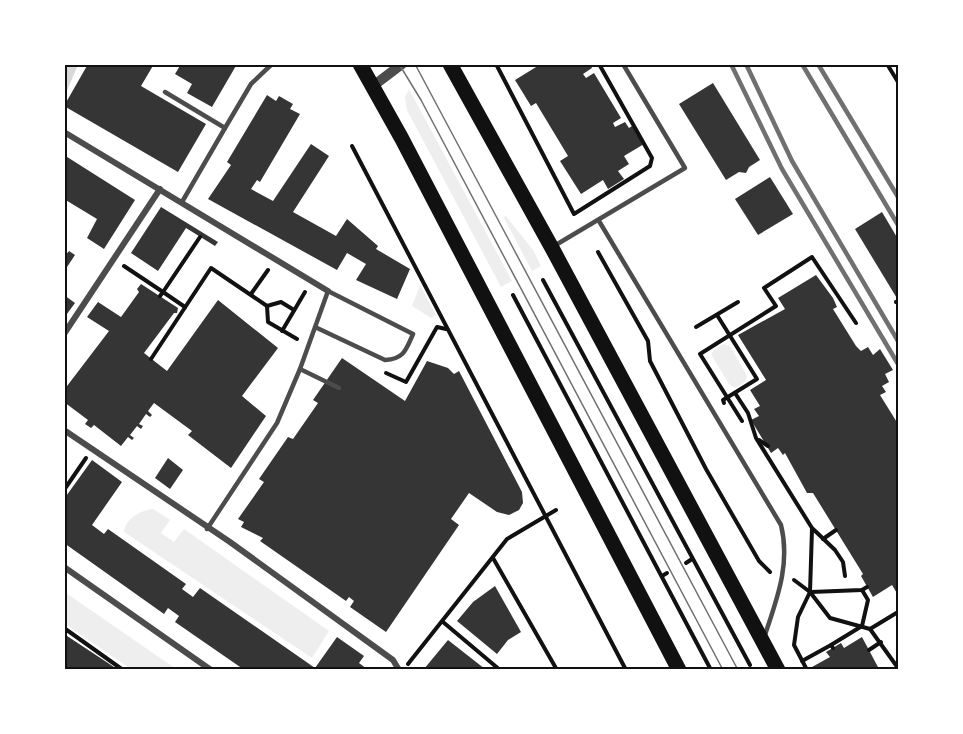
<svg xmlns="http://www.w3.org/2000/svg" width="963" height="734" font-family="'Open Sans',sans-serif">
	<rect width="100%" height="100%" fill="#fff"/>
	<!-- green -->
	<g fill="#eee">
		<path d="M409,89L512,281L501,287L407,110L405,97Z"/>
		<path d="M505,215L533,250L541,266L532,271L504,218Z"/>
		<path d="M420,285L436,315L431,318L412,306Z"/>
		<path d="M723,344L730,346L747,376L745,382L735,388L729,384L712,356V352Z"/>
		<path d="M153,509L170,520L161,533L174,542L184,529L329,631L312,658L124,532C125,519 141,510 153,509Z"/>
		<path d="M65,593H66L176,669H131L65,624Z"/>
	</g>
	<!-- water -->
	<path fill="#d9d9d9" d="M65,64L78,65L65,95L64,65Z"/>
	<!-- building -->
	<g fill="#353535">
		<path d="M88,64H154L141,86L206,124L178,172L64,106Z"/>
		<path d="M181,64H237L212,107L187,93L192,84L175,74Z"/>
		<path d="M541,64H590L592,68L583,74L586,78L594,73L621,118L613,123L615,127L625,122L629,128L632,126L644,144L624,156L629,164L618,171L624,179L608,189L603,180L581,194L560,161L568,156L536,103L531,106L515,80Z"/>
		<path d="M713,83L760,160L749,167L746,173L739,172L726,180L679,104Z"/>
		<path d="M267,95L276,101L279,96L293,104L290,109L300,114L260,182L257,180L251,189L273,201L311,144L329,156L293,212L336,236L347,219L378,246L376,249L410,269L397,299L356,280L366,264L347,253L337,270L208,199L231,165L227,162Z"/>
		<path d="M64,155L135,200L104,249L87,238L97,219L64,199Z"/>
		<path d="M770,177L793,214L758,235L735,199Z"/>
		<path d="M161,207L218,242L215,246L186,228L158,271L131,253Z"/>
		<path d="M882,212L898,239V300L855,229Z"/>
		<path d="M69,251L75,255L67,267L64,257Z"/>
		<path d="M816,275L833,298L837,307L833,309L856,346L861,351L868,347L873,355L880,349L893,370L885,374L889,382L882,386L886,392L880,395L898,424V595L892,585L873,597L861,576L863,574L813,493H807L785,453L783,455L778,448L771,453L751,420L759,416L754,409L760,406L750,390L766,380L738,335L785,309L778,298Z"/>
		<path d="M141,284L178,308L177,313H174L144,353L167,371L218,300L278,348L242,396L266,416L231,468L188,435L192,431L154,403L148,411L152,415L150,417L146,414L139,424L143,426L141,429L137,426L130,435L134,438L132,440L128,437L121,446L94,425L91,428L85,424L88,420L64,402V390L109,331L87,317L98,302L121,317L139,292L137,289Z"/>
		<path d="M64,295L75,303L64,318Z"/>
		<path d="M342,358L405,401L427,361L448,368L454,374L459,371L522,492L523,503L519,510L509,515L497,512L469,493L451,519L459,525L386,632L350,607L354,601L349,597L346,601L260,541L263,538L241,527L244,522L238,519L264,482L259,479L288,437L293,439L318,403L313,400Z"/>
		<path d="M168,458L183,470L170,489L155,478Z"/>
		<path d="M92,460L122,482L92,525L104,534L108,529L186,584L182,589L193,597L200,588L315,668L337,637L364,656L359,663L367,669H243L175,622L179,616L168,608L164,614L64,543V499Z"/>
		<path d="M495,586L521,632L508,640L497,654L457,621L473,602Z"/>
		<path d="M64,634L108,663L117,669H64Z"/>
		<path d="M862,637L879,669H814L812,667L830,657L826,652L841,643L844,648Z"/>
		<path d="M448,640L485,669H424Z"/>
	</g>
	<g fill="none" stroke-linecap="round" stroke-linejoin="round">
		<!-- path -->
		<g stroke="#111" stroke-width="4">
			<path d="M496,64L574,214L650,166L652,158L599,64"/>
			<path d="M887,64L898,82"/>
			<path d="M352,146L626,670"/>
			<path d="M598,252L648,341L650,361L706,469L759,561L770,572"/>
			<path d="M124,266L163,292L200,237"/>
			<path d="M543,280L750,665"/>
			<path d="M251,294L268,270"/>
			<path d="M513,295L711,670"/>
			<path d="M160,296L163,292L185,307"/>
			<path d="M896,302L898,301"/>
			<path d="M267,306L281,302L294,310"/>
			<path d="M717,315L757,379L723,400L724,403"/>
			<path d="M696,327L738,302"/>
			<path d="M282,331L305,292"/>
			<path d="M151,359L211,268L267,306L268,322L297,339"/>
			<path d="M386,373L406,382L437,327L446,329"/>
			<path d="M735,393L748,413L756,438L812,528L835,550L843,562L845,576"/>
			<path d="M742,421L700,354L776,306L764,288L812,257L856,323"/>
			<path d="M759,440L768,446"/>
			<path d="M64,490L86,458"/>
			<path d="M823,539L836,530"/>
			<path d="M493,558L557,670"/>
			<path d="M686,563L692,559"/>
			<path d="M662,576L667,573"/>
			<path d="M794,580L810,592L830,618L870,629L898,668"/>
			<path d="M811,592L862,590L867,587"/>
			<path d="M443,622L500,670"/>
			<path d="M64,628L123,670"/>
			<path d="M870,629L898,612"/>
			<path d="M831,645L862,626L868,600L862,590"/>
			<path d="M869,650L881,642"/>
			<path d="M802,661L831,645L833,648"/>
			<path d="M408,664L507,539L556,510"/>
			<path d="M807,670L794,645L798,617L810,592L812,529"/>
		</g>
		<!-- service -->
		<g stroke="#4c4c4c" stroke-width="4.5">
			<path d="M165,92L225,128L182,202"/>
			<path d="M225,128L251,84L272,64"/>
			<path d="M599,221L781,525C791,565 776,601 764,638"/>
			<path d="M554,246L685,168L623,64"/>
			<path d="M300,369L339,388"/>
			<path d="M207,529L277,423L300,369L328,291L413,334C406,350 404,359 385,360L315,327"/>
		</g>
		<!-- minor -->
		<g stroke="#4c4c4c" stroke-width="6">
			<path d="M64,132L328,291"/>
			<path d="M64,334L160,189"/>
			<path d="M64,430L230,542L393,660L399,670"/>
			<path d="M64,567L211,670"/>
		</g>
		<!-- tertiary -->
		<path stroke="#4c4c4c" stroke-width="10" d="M373,86L402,64"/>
		<!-- primary -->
		<g stroke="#111" stroke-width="15">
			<path d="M360,64L402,139L679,670"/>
			<path d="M450,64L552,248L778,670"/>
		</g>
		<!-- tram -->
		<g stroke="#707070" stroke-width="1.5">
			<path d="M399,64L421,100L723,670"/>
			<path d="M415,64L738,670"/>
		</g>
		<!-- rail -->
		<g stroke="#707070" stroke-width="4.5">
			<path d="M731,64L782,169L898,364"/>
			<path d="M746,64L792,161L898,341"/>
			<path d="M802,64L898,225"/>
			<path d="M818,64L898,197"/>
		</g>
	</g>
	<!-- border -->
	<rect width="963" height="734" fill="none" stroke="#ffffff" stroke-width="132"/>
	<rect x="66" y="66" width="831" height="602" fill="none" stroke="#111" stroke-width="2"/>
</svg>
